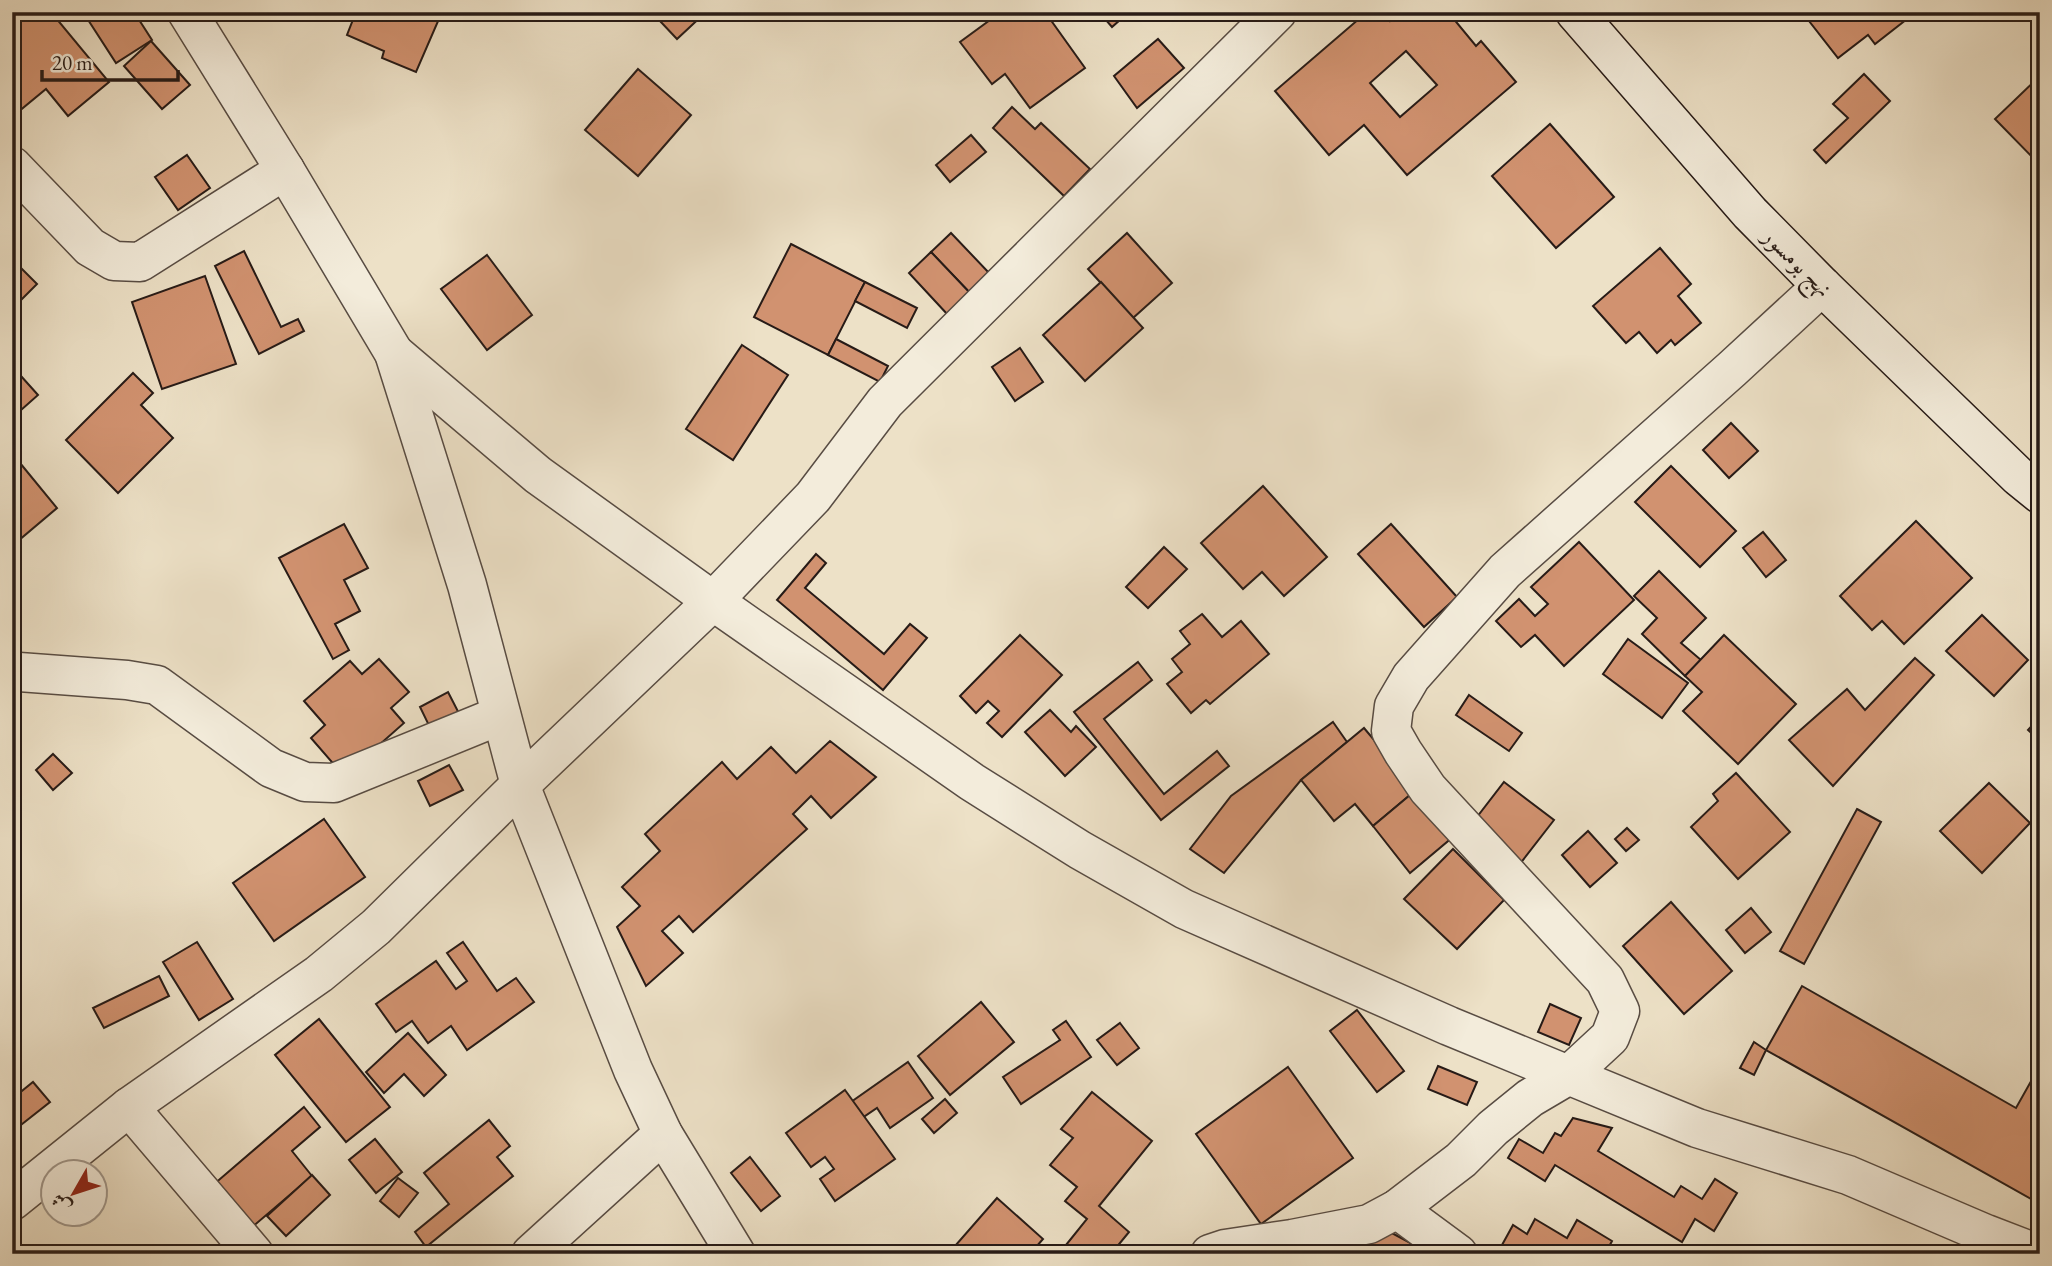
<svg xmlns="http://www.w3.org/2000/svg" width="2052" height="1266" font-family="'EB Garamond',Amiri,serif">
	<rect width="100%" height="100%" fill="#ede1c7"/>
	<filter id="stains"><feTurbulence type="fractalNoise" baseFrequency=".00286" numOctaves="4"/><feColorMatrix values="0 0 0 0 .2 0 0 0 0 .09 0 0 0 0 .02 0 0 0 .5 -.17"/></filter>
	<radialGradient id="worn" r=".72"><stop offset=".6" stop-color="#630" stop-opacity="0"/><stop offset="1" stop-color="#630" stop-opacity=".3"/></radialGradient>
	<!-- building -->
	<g fill="#d19270" stroke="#271b17" stroke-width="2" fill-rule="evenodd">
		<path d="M32,12H51L109,82L68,116L46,89L18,112L12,105V29Z"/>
		<path d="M83,12H134L152,40L116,63Z"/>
		<path d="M356,12H442L416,72L382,58L384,51L347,35Z"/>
		<path d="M667,12H706L677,39L659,20Z"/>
		<path d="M1001,12H1045L1085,68L1030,108L1005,74L992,84L960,42Z"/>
		<path d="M1099,12H1129L1112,27Z"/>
		<path d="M1367,12H1383L1390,21L1400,12H1448L1476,46L1481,41L1516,82L1407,175L1364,125L1329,155L1275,91ZM1406,51L1437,85L1400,117L1370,83Z"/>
		<path d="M1802,12H1916L1875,44L1868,35L1838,58Z"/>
		<path d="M1158,39L1184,68L1137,108L1114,76Z"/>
		<path d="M151,41L190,85L162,109L124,66Z"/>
		<path d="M638,69L691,115L638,176L585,130Z"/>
		<path d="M1864,74L1890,101L1826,163L1814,150L1848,118L1833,104Z"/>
		<path d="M2040,76V161L2038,163L1995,119Z"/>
		<path d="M1012,107L1035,129L1041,123L1090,169L1064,196L993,128Z"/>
		<path d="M1550,124L1614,197L1556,248L1492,176Z"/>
		<path d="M971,135L986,152L950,182L936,165Z"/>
		<path d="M187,155L210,188L178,210L155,177Z"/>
		<path d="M951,233L991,275L971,294L931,252Z"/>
		<path d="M1127,233L1172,283L1133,318L1088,269Z"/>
		<path d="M791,244L865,282L828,355L754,317Z"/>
		<path d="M1660,248L1691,284L1678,296L1701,323L1675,345L1671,340L1657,353L1639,332L1626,343L1593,306Z"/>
		<path d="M244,251L281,327L298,319L304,331L259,354L215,266Z"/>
		<path d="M931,252L971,294L948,315L909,273Z"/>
		<path d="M487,255L532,315L487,350L441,289Z"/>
		<path d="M12,259L37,284L12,309Z"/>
		<path d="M205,276L236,364L162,389L132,302Z"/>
		<path d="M865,282L917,308L907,328L855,301Z"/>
		<path d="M1101,282L1143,328L1085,381L1043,335Z"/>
		<path d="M836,339L888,366L880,382L828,355Z"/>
		<path d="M742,345L788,375L733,460L686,429Z"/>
		<path d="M1020,348L1043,382L1015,401L992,367Z"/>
		<path d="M12,366L38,395L12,418Z"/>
		<path d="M133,373L153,393L141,405L173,438L118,493L66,440Z"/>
		<path d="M1731,423L1758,451L1729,478L1703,450Z"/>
		<path d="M20,463L57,508L12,546V470Z"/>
		<path d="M1671,466L1736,531L1700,567L1635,502Z"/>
		<path d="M1263,486L1327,557L1284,596L1262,572L1243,589L1201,543Z"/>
		<path d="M1916,521L1972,578L1904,644L1882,621L1872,630L1840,596Z"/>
		<path d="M344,524L368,568L344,580L360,611L335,624L349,650L333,659L279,558Z"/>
		<path d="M1391,524L1457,597L1424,627L1358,554Z"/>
		<path d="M1763,532L1786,560L1766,577L1743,548Z"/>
		<path d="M1579,542L1634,600L1564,666L1535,635L1521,647L1496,621L1519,599L1535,616L1548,604L1531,587Z"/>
		<path d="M1164,547L1187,569L1148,608L1126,587Z"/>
		<path d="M816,554L826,563L805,588L884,654L910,624L927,638L883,690L777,600Z"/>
		<path d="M1659,571L1706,618L1681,643L1701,660L1685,676L1642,634L1657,618L1634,596Z"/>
		<path d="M1202,614L1222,637L1241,621L1269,654L1210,704L1206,700L1191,713L1167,684L1182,672L1172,659L1190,644L1180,631Z"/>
		<path d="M1982,615L2028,660L1994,696L1946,651Z"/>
		<path d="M1020,635L1062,675L1002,737L987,723L999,711L988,701L976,713L960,696Z"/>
		<path d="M1724,635L1796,704L1738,764L1683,711L1702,692L1685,676Z"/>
		<path d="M1628,639L1688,683L1662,718L1603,674Z"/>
		<path d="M1915,658L1934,675L1833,786L1789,740L1847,689L1865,710Z"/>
		<path d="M379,659L409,692L391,708L404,723L344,776L311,738L325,725L304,701L350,661L362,674Z"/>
		<path d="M1138,662L1152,680L1104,719L1164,794L1217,751L1229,766L1161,820L1074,712Z"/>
		<path d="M448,692L467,729L438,744L420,707Z"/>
		<path d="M1469,695L1522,733L1509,751L1456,715Z"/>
		<path d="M1050,710L1071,732L1076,726L1096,747L1065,776L1025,732Z"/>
		<path d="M2040,717V741L2028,730Z"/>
		<path d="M1333,722L1347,742L1301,780L1224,873L1190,849L1231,796Z"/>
		<path d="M1364,728L1416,790L1373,826L1355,804L1334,821L1301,780Z"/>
		<path d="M830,741L876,777L831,818L811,796L793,814L807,829L693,932L679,916L662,931L683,953L646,986L617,927L640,906L622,887L660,851L645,834L722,762L737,779L771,747L796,773Z"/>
		<path d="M53,754L72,773L53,790L36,770Z"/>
		<path d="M449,765L463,790L430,806L418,781Z"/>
		<path d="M1736,773L1790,832L1738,879L1691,827L1718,801L1713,794Z"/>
		<path d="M1504,782L1554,820L1516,869L1467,830Z"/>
		<path d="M1989,783L2030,823L1982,873L1940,831Z"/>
		<path d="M1416,790L1454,836L1410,873L1373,826Z"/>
		<path d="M1857,809L1881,822L1804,964L1780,951Z"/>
		<path d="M324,819L365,877L274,941L233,883Z"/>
		<path d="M1627,828L1639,840L1626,851L1615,839Z"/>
		<path d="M1588,831L1617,863L1590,887L1562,855Z"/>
		<path d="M1453,849L1504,900L1457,949L1404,899Z"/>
		<path d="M1671,902L1732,971L1684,1014L1623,946Z"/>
		<path d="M1751,908L1771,932L1745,953L1726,930Z"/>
		<path d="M197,942L233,999L199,1020L163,962Z"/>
		<path d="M463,942L497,991L516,978L534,1002L467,1050L451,1026L428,1043L412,1021L396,1032L376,1004L436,961L456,989L467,981L447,953Z"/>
		<path d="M159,976L169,996L104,1028L93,1008Z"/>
		<path d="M1802,986L2016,1108L2034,1076L2040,1080V1204L1766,1050Z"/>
		<path d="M981,1002L1014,1042L950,1095L918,1056Z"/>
		<path d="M1550,1004L1581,1018L1569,1045L1538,1032Z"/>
		<path d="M1357,1010L1404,1071L1377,1092L1330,1031Z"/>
		<path d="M319,1019L390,1107L346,1142L275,1055Z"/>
		<path d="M1066,1021L1091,1057L1021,1104L1003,1077L1060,1040L1053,1030Z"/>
		<path d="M1120,1023L1139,1048L1117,1065L1097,1040Z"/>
		<path d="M408,1033L446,1075L424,1096L404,1074L384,1093L366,1072Z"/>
		<path d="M1754,1042L1766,1050L1754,1075L1740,1068Z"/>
		<path d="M908,1062L933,1098L890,1128L877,1108L862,1118L851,1102Z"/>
		<path d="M1438,1066L1477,1082L1467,1105L1428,1089Z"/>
		<path d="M1288,1067L1353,1158L1261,1224L1196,1134Z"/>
		<path d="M33,1082L50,1102L12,1132V1099Z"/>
		<path d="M845,1090L895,1159L835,1201L820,1179L834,1169L825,1157L811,1167L786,1133Z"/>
		<path d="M1092,1092L1152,1141L1099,1206L1129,1232L1111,1254H1076L1066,1245L1087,1219L1065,1201L1077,1187L1050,1165L1073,1138L1061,1129Z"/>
		<path d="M945,1099L957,1113L934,1133L922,1119Z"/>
		<path d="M304,1107L320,1127L292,1151L312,1176L251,1228L213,1185Z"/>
		<path d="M1573,1118L1612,1128L1598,1151L1674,1197L1681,1186L1702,1199L1715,1179L1737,1193L1714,1231L1695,1219L1682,1242L1555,1165L1545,1181L1508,1158L1519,1139L1543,1153L1555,1133L1561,1136Z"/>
		<path d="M489,1120L510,1146L497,1157L513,1176L426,1247L415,1232L449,1204L424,1173Z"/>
		<path d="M375,1139L402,1172L376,1193L349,1160Z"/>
		<path d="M750,1157L780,1196L761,1211L731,1173Z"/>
		<path d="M312,1175L330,1195L286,1236L267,1216Z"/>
		<path d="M398,1178L418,1193L399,1217L380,1201Z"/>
		<path d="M997,1198L1043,1239L1030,1254H948Z"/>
		<path d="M1535,1219L1567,1238L1577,1220L1612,1241L1605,1254H1514L1502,1245L1513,1225L1527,1234Z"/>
		<path d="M1390,1232L1431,1254H1363L1355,1246Z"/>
	</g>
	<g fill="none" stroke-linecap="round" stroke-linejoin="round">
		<defs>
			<g id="street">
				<path d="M187,12L285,170L394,353L467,585L520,785L633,1070L663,1134L736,1254"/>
				<path d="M12,166L90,247L114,261L140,262L285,170"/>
				<path d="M394,353L538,475L713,601L972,782L1080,850L1184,909L1449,1026L1697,1128L1848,1175L1986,1234L2038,1254"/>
				<path d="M19,672L127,680L157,685L271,768L305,782L334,783L501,715"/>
				<path d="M129,1107L254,1254"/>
				<path d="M12,1201L129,1107L319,974L376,927L520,785L713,601L813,497L885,402L1277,12"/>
				<path d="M1397,1209L1458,1254"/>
				<path d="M531,1254L663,1134"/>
				<path d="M1210,1254L1225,1249L1292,1239L1369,1224L1397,1209L1461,1160L1493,1128L1530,1098L1569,1075L1610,1037L1620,1011L1605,980L1428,789L1403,752L1391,731L1394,706L1411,677L1505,571L1732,369L1822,286"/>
			</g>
			<path id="secondary" d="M1575,12L1750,213L1822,286L2019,477L2040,494"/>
		</defs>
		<!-- street casing -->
		<use href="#street" stroke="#584c43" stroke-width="41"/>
		<!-- secondary casing -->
		<use href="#secondary" stroke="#271b17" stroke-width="41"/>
		<!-- path -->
		<path stroke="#271b17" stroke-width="4.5" stroke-dasharray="5 3.5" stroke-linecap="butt" d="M1636,18L1643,12"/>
		<!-- street -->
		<use href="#street" stroke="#f3ecdb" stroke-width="38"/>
		<!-- secondary -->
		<use href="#secondary" stroke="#f3ecdb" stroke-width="38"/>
	</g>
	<g text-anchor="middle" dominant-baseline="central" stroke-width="5" stroke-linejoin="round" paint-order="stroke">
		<!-- street labels -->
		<g font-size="24" fill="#271b17" stroke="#f3ecdb">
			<text transform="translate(1798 262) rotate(45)">نهج بومسور</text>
		</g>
	</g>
	<!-- margin -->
	<rect width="2052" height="1266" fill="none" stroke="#ede1c7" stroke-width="42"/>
	<rect x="14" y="14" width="2024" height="1238" fill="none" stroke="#271b17" stroke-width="3.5"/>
	<rect x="21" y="21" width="2010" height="1224" fill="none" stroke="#271b17" stroke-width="2"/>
	<!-- north arrow -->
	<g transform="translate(74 1193) rotate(231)"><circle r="33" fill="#f3ecdb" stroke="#a1988d" stroke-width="2"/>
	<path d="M0-5L12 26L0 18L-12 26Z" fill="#8f2418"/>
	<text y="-10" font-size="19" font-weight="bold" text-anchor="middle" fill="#271b17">ش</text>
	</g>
	<!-- scale -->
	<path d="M42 70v10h136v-10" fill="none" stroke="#271b17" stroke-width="3.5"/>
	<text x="52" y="70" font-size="21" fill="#271b17" stroke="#f3ecdb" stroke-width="5" paint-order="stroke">20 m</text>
	<rect width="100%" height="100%" filter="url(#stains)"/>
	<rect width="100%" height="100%" fill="url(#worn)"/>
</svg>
